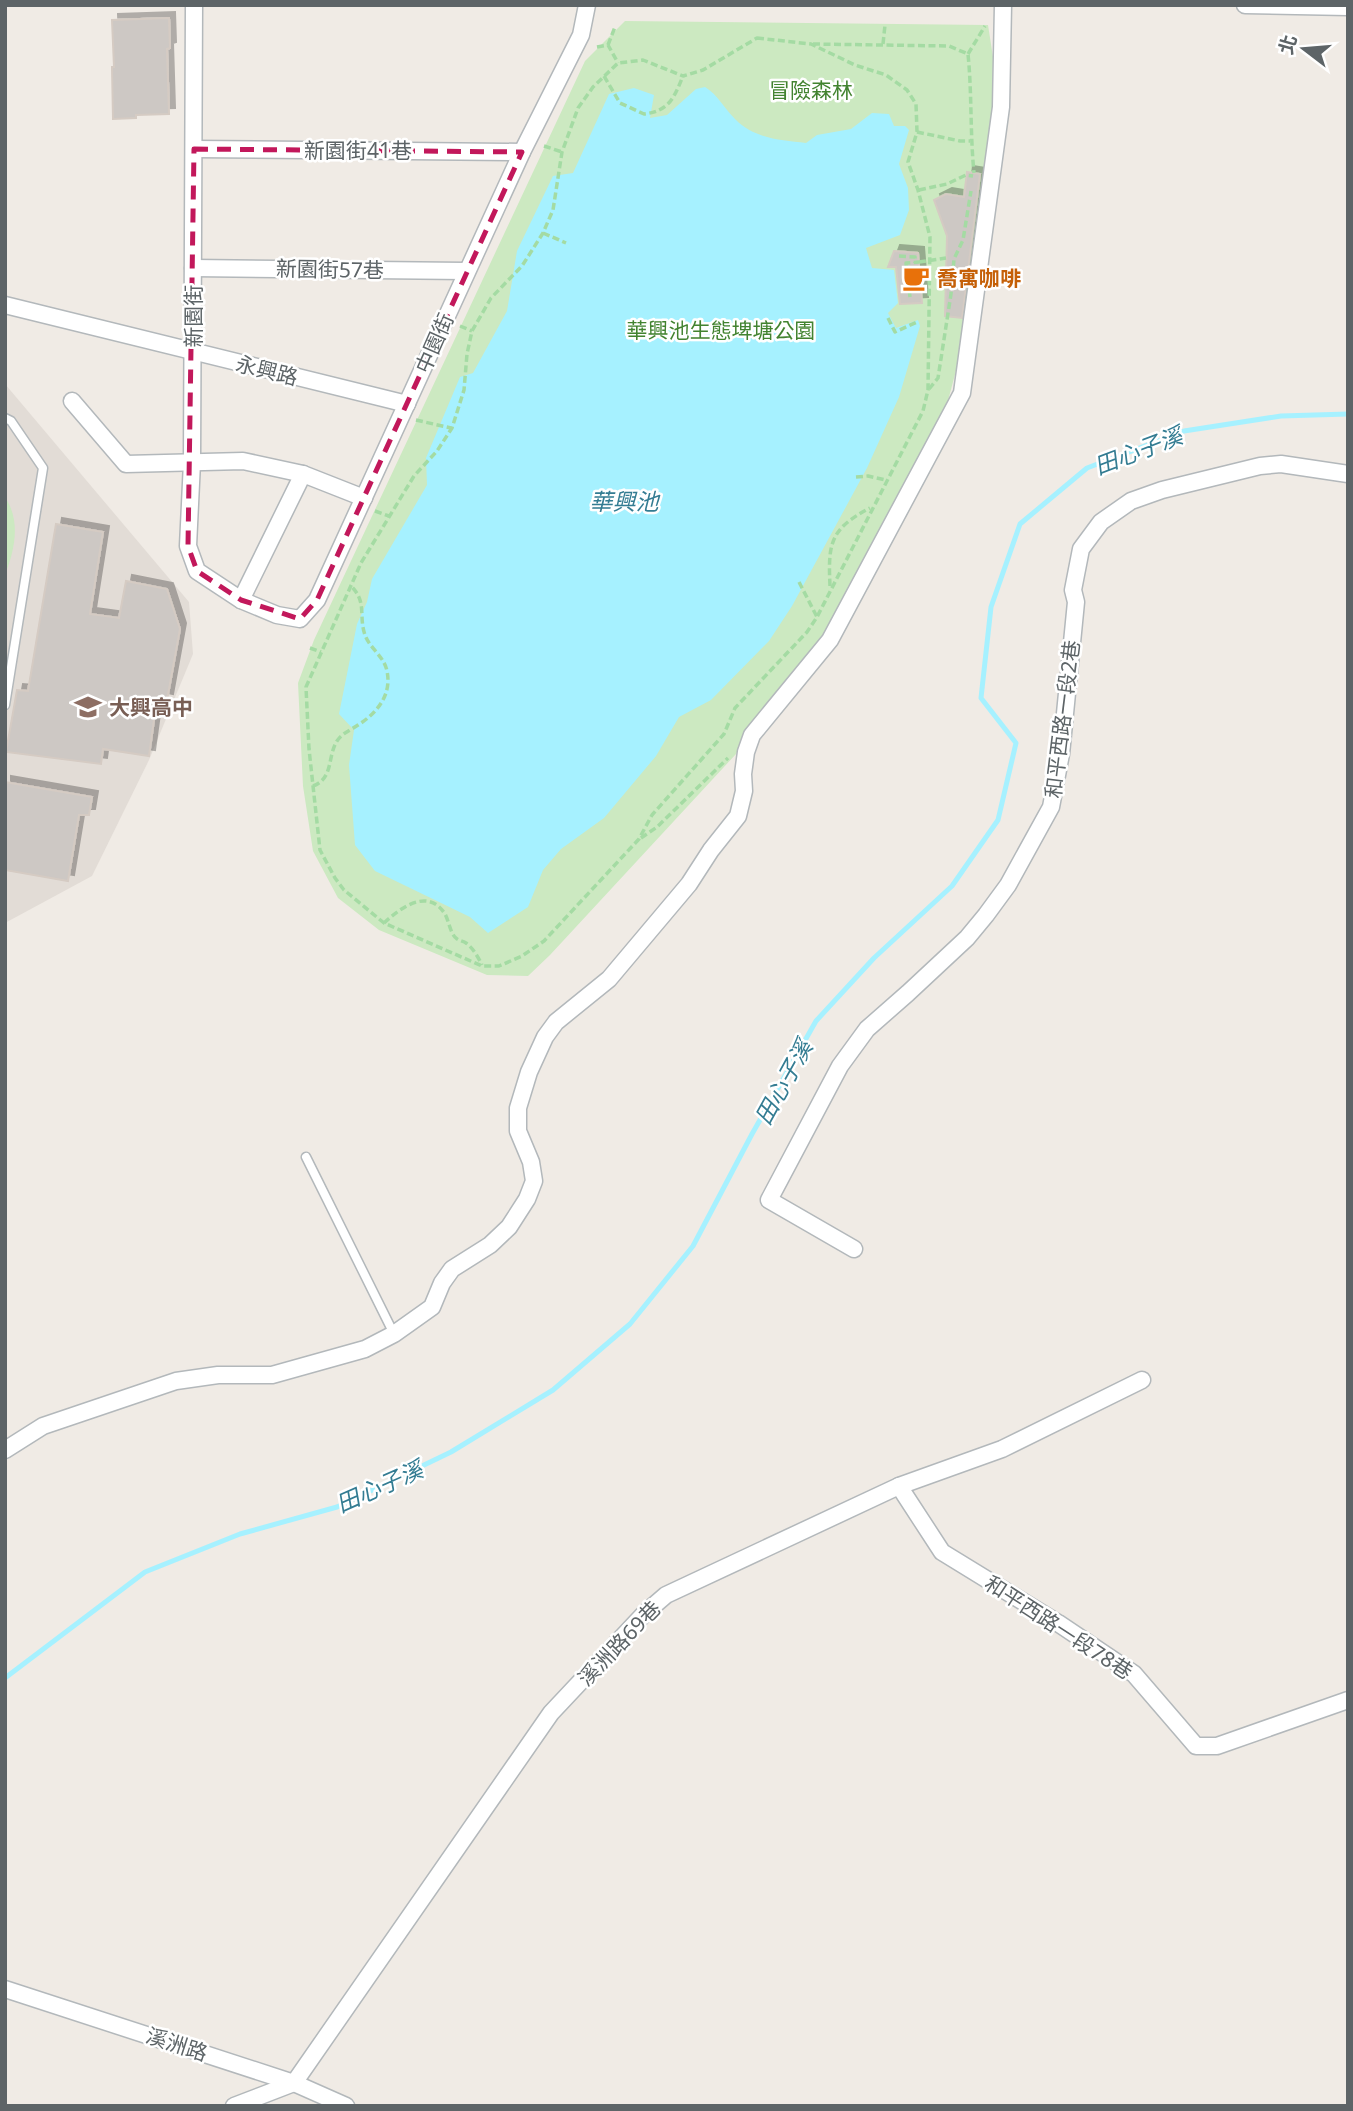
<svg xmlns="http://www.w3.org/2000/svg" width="1353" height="2111" font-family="'Noto Sans','Noto Sans TC',sans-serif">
	<defs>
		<filter id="shadow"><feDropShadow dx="6" dy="-6" stdDeviation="0" flood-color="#0004"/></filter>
	</defs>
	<rect width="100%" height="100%" fill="#f0ebe5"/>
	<!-- education -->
	<path fill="#e2dcd6" d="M5,384L189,602L193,654L149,760L92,876L5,923Z"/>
	<!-- green -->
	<g fill="#cce9c1">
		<path d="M625,21L988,25L993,57L992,117L978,240L958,363L945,412L831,633L752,722L736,754L550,955L528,976L487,975L379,930L338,898L313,851L303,786L298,683L314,640L585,61Z"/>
		<path d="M5,497C21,521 15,549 5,575Z"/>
	</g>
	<!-- water -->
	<path fill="#a6f1ff" d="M705,87C718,95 724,108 735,119C755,139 780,140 806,143L817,135L851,129L872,113L889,114L894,126H905L909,130L899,164L908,188L909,210L900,235L866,248L872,268L894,270L898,303L888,313L896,328L918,320L920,326L899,397L867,468L792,606L769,641L711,700L679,717L656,756L604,818L561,849L543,870L528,907L488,933L470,917L375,871L355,845L349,765L354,730L339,714L357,624L367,602L372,579L427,485L426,458L460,377L473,373L507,311L517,251L553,176L573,173L609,94L634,88L654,95L650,118L667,115L696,89Z"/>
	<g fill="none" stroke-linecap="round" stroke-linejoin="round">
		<!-- stream -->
		<path stroke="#a6f1ff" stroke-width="5" d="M5,1678L145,1572L240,1534L337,1507L451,1452L553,1390L630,1324L693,1246L752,1134L816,1021L874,958L952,886L998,820L1016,743L981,698L991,607L1020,524L1087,468L1184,431L1281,416L1348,414"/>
	</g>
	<!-- building -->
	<g fill="#cdc8c4" stroke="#d5cbc3" stroke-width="2" filter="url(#shadow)">
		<path d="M169,18L170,48L167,49L169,114L136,115V118L113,119L112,67H114L112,20Z"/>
		<path d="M967,172L980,174L962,318L945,316L947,236L934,200L946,194L964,197Z"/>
		<path d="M894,251L918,253L922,303L900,304L896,267H888Z"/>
		<path d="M56,524L103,532L90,614L119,618L126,581L167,589L180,629L167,700L157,698L149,756L103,749L101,764L6,752L17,690L28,691Z"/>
		<path d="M5,782L92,797L89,815H79L68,881L5,870Z"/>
	</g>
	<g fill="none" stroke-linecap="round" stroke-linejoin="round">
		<defs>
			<g id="service">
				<path d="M5,418L11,421L43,468L5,705"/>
				<path d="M306,1157L394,1334"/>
			</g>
			<g id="minor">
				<path d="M194,5L192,462L188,546L197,571L241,600L277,615L300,619L317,600L522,152L581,35L587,5"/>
				<path d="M1245,5L1348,7"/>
				<path d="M194,149L522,152"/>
				<path d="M193,268L466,271"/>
				<path d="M5,305L407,404"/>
				<path d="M72,401L126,464L243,461L303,474L364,498"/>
				<path d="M241,600L303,474"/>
				<path d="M854,1249L769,1200L840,1066L867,1029L908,993L967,938L986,915L1008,885L1051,807L1061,754L1076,602L1073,590L1081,549L1101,522L1131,501L1162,490L1260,466L1281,464L1348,474"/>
				<path d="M5,1450L43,1426L176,1381L218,1375H272L365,1349L394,1334L432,1307L442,1283L452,1269L490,1245L509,1227L527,1199L534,1181L531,1162L518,1131V1108L529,1072L545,1037L556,1022L609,979L689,884L711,850L738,816L744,791L743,774L746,752L752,735L830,640L962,393L1001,107L1003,5"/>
				<path d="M899,1486L942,1552L1058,1623L1134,1674L1196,1746H1217L1348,1700"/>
				<path d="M5,1989L294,2083L346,2106"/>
				<path d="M234,2106L294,2083L551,1713L644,1614L666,1595L899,1486L1002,1449L1142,1380"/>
			</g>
		</defs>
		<!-- service casing -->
		<use href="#service" stroke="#b3b8bb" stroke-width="11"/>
		<!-- minor casing -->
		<use href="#minor" stroke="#b3b8bb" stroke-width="19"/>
		<!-- path -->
		<g stroke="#a4dba3" stroke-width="3.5" stroke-dasharray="7 3.5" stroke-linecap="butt">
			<path d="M757,38L811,44L855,65L886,75L907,90L916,104L917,132L908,162L918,190L930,237L928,390L923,411L817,617L807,632L735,708L724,734L652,815L639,839L544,941L522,956L499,966H482L384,923L344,890L335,878L320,850L309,749L306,687L361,563L414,476L437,451L452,428L464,390L467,354L472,331L491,298L522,266L543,233L553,210L562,152L578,108L593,87L618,63L643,60L683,76L703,70Z"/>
			<path d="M813,44L949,46L968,54C972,93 970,133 974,173"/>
			<path d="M883,44L885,25"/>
			<path d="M608,45L615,27"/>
			<path d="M597,47L608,45L618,63"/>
			<path d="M968,54L985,26"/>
			<path d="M604,76L620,103L644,114C669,111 674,98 683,76"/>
			<path d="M917,132L960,141H970"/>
			<path d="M544,146L562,152"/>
			<path d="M919,190L947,184L966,175L973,176"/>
			<path d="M543,233L566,243"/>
			<path d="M899,256L915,257V263"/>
			<path d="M910,297L906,263L919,262"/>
			<path d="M888,318L895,332L917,322"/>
			<path d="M460,326L472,331"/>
			<path d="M929,389L938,378L951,294L954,259L963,240L971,191"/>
			<path d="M416,420L451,428"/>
			<path d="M856,477L868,476L886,480"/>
			<path d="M375,511L389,516"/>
			<path d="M799,582L817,617"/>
			<path d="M830,586C828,543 830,529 870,508"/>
			<path d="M310,648L321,652"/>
			<path d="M313,786C334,778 327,757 337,741C342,733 351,730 358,725C377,713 392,695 387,671C384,656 370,649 365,635C358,615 368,602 350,585"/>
			<path d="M641,838L657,827L728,758"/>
			<path d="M384,923C400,908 428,887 445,914C449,921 450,933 456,938C459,941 463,941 466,943C473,948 478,957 482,965"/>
		</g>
		<!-- service -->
		<use href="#service" stroke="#fff" stroke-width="8"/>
		<!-- minor -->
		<use href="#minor" stroke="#fff" stroke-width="16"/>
		<!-- path-bridge -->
		<path stroke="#a4dba3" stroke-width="3.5" stroke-dasharray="7 3.5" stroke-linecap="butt" d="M919,262L946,258"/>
	</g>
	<!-- marked area -->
	<path fill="none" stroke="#c2185b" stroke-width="5" stroke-dasharray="14 9" stroke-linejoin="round" d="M194,149L522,152L317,600L300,619L241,600L197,571L188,546Z"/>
	<!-- icons -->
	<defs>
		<symbol id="cafe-bare" viewBox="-9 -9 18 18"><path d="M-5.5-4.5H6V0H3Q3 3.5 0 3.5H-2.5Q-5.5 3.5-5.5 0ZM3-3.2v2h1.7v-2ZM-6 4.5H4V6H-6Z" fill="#e8710a" stroke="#fff" stroke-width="2.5" paint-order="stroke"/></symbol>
		<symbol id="school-bare" viewBox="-9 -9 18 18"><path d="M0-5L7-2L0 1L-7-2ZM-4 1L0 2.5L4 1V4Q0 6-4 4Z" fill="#8d6e63" stroke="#fff" stroke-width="2.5" paint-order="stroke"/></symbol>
	</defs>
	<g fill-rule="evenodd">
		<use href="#cafe-bare" x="897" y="259" width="38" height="38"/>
		<use href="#school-bare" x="69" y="688" width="38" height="38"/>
	</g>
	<g text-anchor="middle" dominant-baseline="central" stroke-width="5" stroke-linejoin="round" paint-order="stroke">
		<!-- park labels -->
		<g font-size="21" fill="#428330" stroke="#fff">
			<text x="811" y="90">冒險森林</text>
			<text x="721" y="330">華興池生態埤塘公園</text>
		</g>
		<!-- street labels -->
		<g font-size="21" fill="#5d6467" stroke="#fff">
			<text x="358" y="150">新園街41巷</text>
			<text transform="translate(330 269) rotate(1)">新園街57巷</text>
			<text transform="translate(193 316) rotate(-90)">新園街</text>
			<text transform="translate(434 343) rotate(-66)">中園街</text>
			<text transform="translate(267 370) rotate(14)">永興路</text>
			<text transform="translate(1062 719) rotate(-83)">和平西路一段2巷</text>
			<text transform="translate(1059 1627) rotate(33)">和平西路一段78巷</text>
			<text transform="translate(619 1643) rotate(-46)">溪洲路69巷</text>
			<text transform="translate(177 2044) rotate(18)">溪洲路</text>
		</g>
		<!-- food labels -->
		<g font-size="21" font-weight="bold" fill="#c56008" stroke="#fff" text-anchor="start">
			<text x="937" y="278">喬寓咖啡</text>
		</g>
		<!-- education labels -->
		<g font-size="21" font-weight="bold" fill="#785e54" stroke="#fff" text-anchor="start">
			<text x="109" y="707">大興高中</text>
		</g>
		<!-- water labels -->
		<g font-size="23" font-style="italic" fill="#337c92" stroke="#fff">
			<text transform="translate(1138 450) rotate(-21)">田心子溪</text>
			<text x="624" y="501">華興池</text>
			<text transform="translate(783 1082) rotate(-61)">田心子溪</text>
			<text transform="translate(379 1486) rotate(-24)">田心子溪</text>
		</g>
	</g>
	<!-- border -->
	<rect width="1353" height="2111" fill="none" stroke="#5d6467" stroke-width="14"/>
	<!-- north arrow -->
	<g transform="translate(1304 49) rotate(286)" stroke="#ffffff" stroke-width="5" paint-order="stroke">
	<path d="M0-5L12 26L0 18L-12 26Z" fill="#5d6467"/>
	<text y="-10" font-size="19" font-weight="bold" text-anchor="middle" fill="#5d6467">北</text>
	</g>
</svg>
